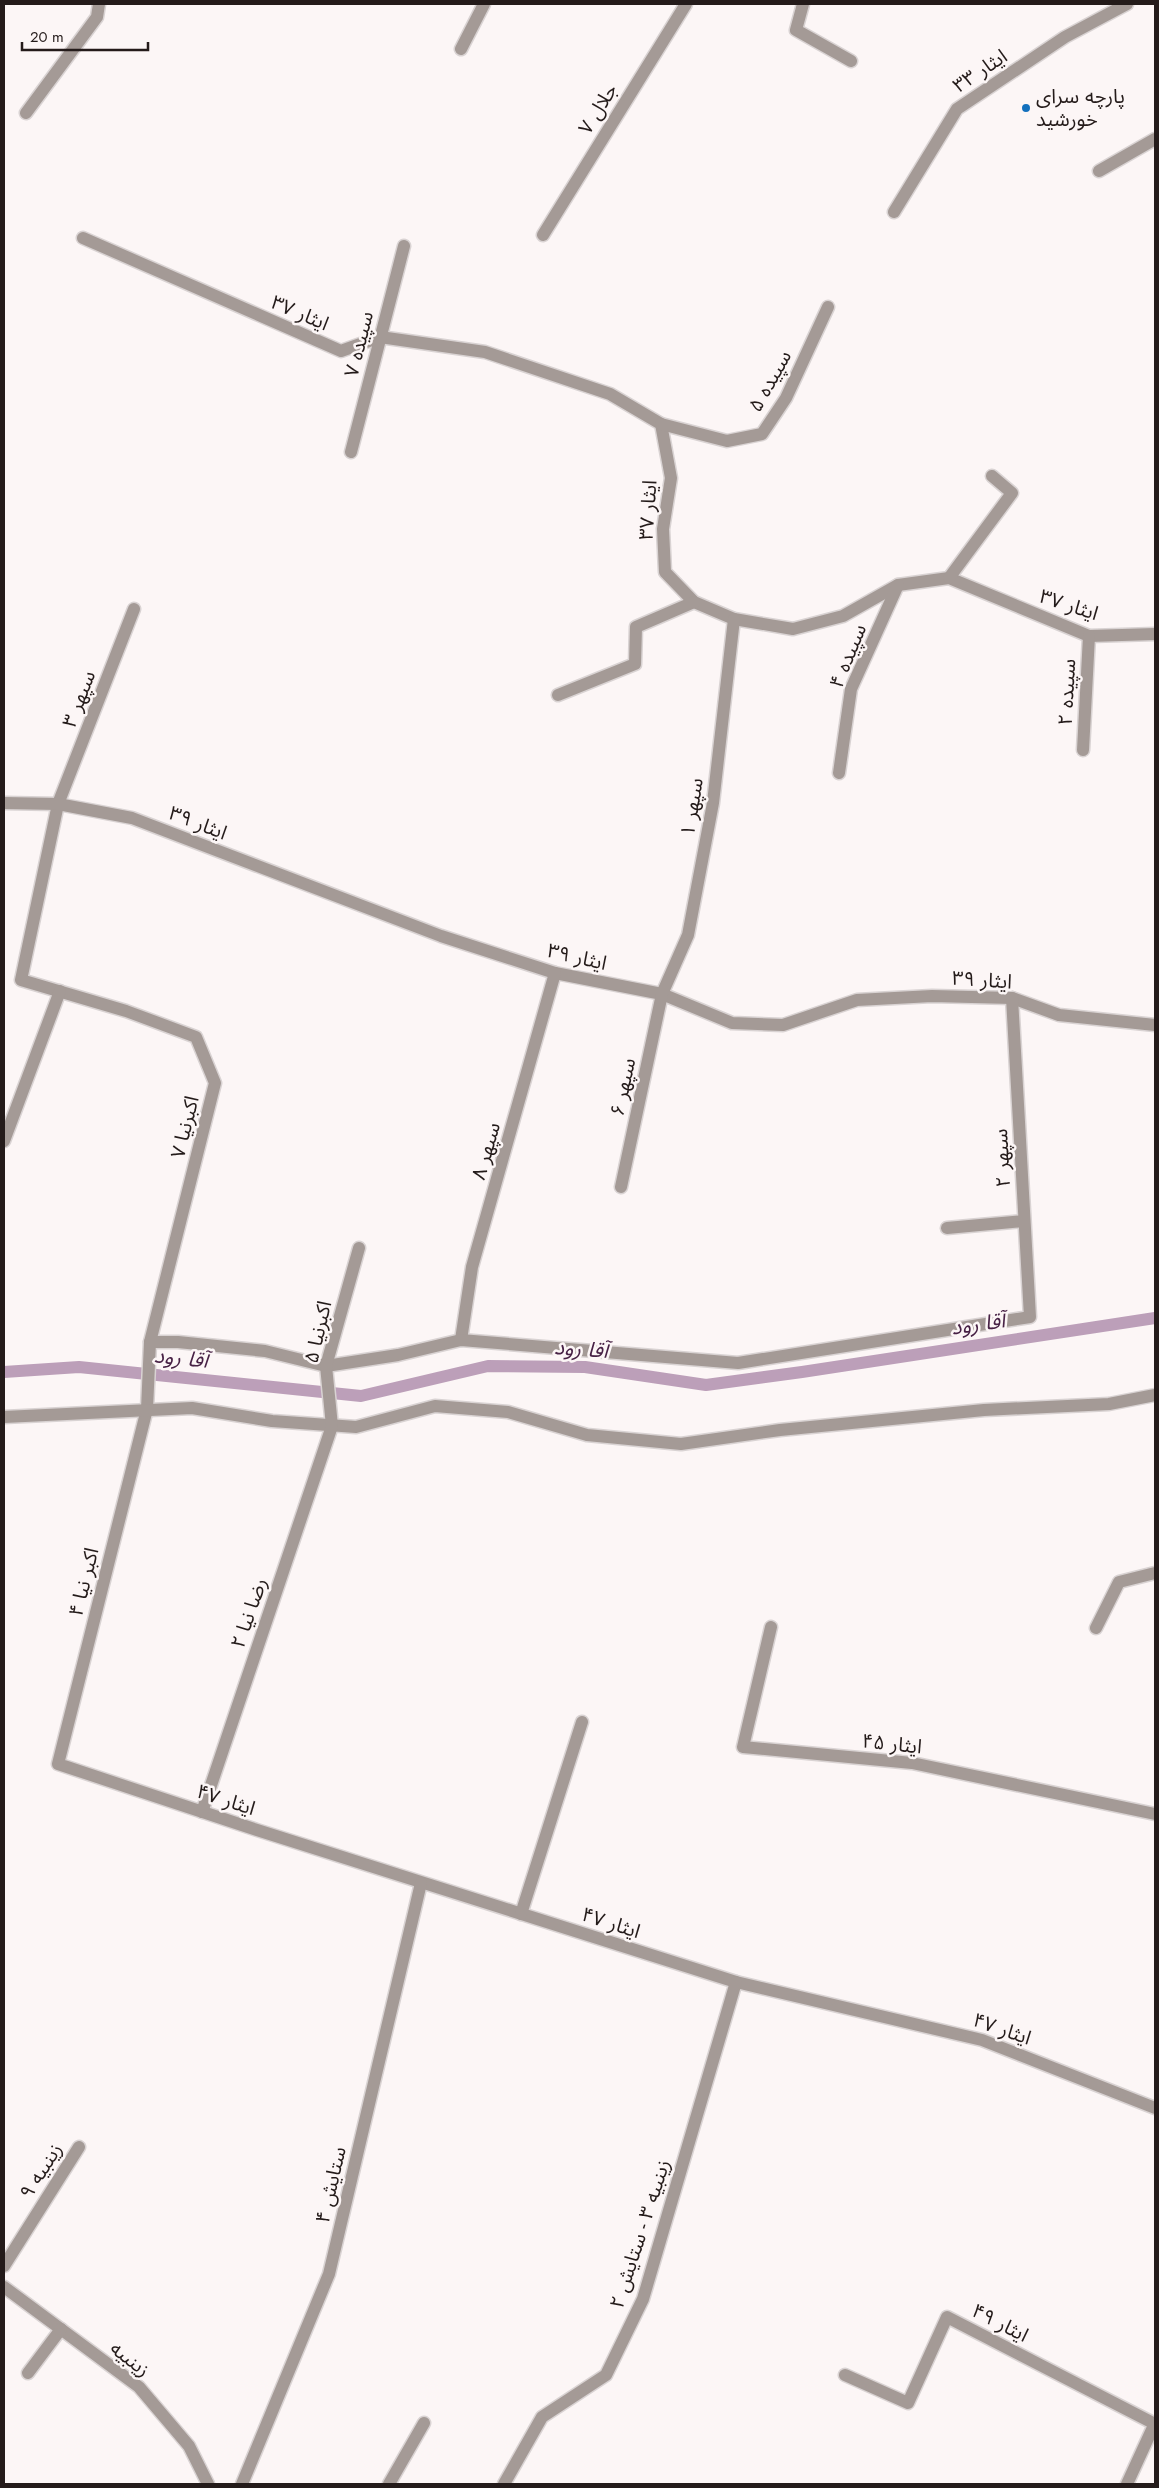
<svg xmlns="http://www.w3.org/2000/svg" width="1159" height="2488" font-family="Jost,'Noto Sans Arabic',sans-serif">
	<rect width="100%" height="100%" fill="#fcf6f6"/>
	<g fill="none" stroke-linecap="round" stroke-linejoin="round">
		<!-- stream -->
		<path stroke="#bc9fb9" stroke-width="12" d="M4,1372L79,1367L361,1396L488,1366L585,1367L706,1385L802,1372L1155,1318"/>
		<defs>
			<g id="minor">
				<path d="M803,4L796,30L851,61"/>
				<path d="M461,49L484,4"/>
				<path d="M26,113L97,17L99,4"/>
				<path d="M1099,171L1155,139"/>
				<path d="M894,212L957,109L1065,37L1127,4"/>
				<path d="M543,235L686,4"/>
				<path d="M83,238L341,351L380,337L485,352L610,394L661,424L671,478L663,529L665,572L694,602L734,619L793,629L843,616L898,585L949,578L1089,636L1155,634"/>
				<path d="M661,424L727,441L762,434L786,398L828,307"/>
				<path d="M351,452L404,246"/>
				<path d="M949,578L1012,493L992,476"/>
				<path d="M134,609L58,804L21,980L126,1011L196,1037L215,1083L150,1342L147,1409L58,1764L257,1830L736,1982L982,2040L1155,2108"/>
				<path d="M558,695L635,664L636,627L694,602"/>
				<path d="M1083,750L1089,636"/>
				<path d="M839,773L851,689L898,585"/>
				<path d="M4,803L58,804L132,818L441,936L555,973L662,994L732,1023L783,1025L857,1000L932,996L1012,998L1059,1015L1155,1025"/>
				<path d="M4,1141L60,991"/>
				<path d="M621,1187L662,994L688,935L713,803L734,619"/>
				<path d="M947,1228L1024,1221"/>
				<path d="M461,1340L472,1267L555,973"/>
				<path d="M150,1342H178L265,1351L326,1366L398,1355L461,1340L738,1363L1030,1317L1012,998"/>
				<path d="M4,1417L192,1408L272,1421L356,1427L435,1406L508,1412L587,1435L681,1444L780,1430L984,1410L1109,1404L1155,1395"/>
				<path d="M771,1627L743,1747L912,1763L1155,1814"/>
				<path d="M1096,1628L1119,1582L1155,1573"/>
				<path d="M202,1812L332,1426L326,1366L359,1248"/>
				<path d="M521,1914L582,1722"/>
				<path d="M4,2266L79,2147"/>
				<path d="M4,2287L139,2387L189,2446L208,2484"/>
				<path d="M28,2373L61,2329"/>
				<path d="M845,2375L908,2403L947,2317L1155,2424"/>
				<path d="M242,2484L329,2274L421,1883"/>
				<path d="M389,2484L424,2423"/>
				<path d="M504,2484L542,2417L606,2375L643,2299L736,1982"/>
				<path d="M1127,2484L1155,2423"/>
			</g>
		</defs>
		<!-- minor casing -->
		<use href="#minor" stroke="#d9d3d3" stroke-width="15"/>
		<!-- minor -->
		<use href="#minor" stroke="#a49a96" stroke-width="12"/>
	</g>
	<!-- markers -->
	<circle fill="#1370bd" stroke="#fcf6f6" stroke-width="2" cx="1026" cy="108" r="5"/>
	<g text-anchor="middle" dominant-baseline="central" stroke-width="5" stroke-linejoin="round" paint-order="stroke">
		<!-- street labels -->
		<g font-size="20" fill="#241b1a" stroke="#fcf6f6">
			<text transform="translate(980 71) rotate(-34)">ایثار ۳۳</text>
			<text transform="translate(598 109) rotate(-58)">جلال ۷</text>
			<text transform="translate(300 313) rotate(23)">ایثار ۳۷</text>
			<text transform="translate(359 344) rotate(-76)">سپیده ۷</text>
			<text transform="translate(770 381) rotate(-61)">سپیده ۵</text>
			<text transform="translate(648 510) rotate(-86)">ایثار ۳۷</text>
			<text transform="translate(1069 605) rotate(18)">ایثار ۳۷</text>
			<text transform="translate(848 656) rotate(-68)">سپیده ۴</text>
			<text transform="translate(1067 692) rotate(-87)">سپیده ۲</text>
			<text transform="translate(79 699) rotate(-69)">سپهر ۳</text>
			<text transform="translate(692 807) rotate(-81)">سپهر ۱</text>
			<text transform="translate(198 823) rotate(21)">ایثار ۳۹</text>
			<text transform="translate(577 957) rotate(13)">ایثار ۳۹</text>
			<text transform="translate(982 980) rotate(4)">ایثار ۳۹</text>
			<text transform="translate(623 1087) rotate(-78)">سپهر ۶</text>
			<text transform="translate(185 1127) rotate(-76)">اکبرنیا ۷</text>
			<text transform="translate(486 1151) rotate(-74)">سپهر ۸</text>
			<text transform="translate(1002 1158) rotate(-93)">سپهر ۲</text>
			<text transform="translate(318 1332) rotate(-77)">اکبرنیا ۵</text>
			<text transform="translate(84 1582) rotate(-76)">اکبر نیا ۴</text>
			<text transform="translate(249 1613) rotate(-71)">رضا نیا ۲</text>
			<text transform="translate(892 1744) rotate(6)">ایثار ۴۵</text>
			<text transform="translate(226 1800) rotate(18)">ایثار ۴۷</text>
			<text transform="translate(611 1923) rotate(18)">ایثار ۴۷</text>
			<text transform="translate(1002 2029) rotate(19)">ایثار ۴۷</text>
			<text transform="translate(41 2171) rotate(-58)">زینبیه ۹</text>
			<text transform="translate(331 2185) rotate(-77)">ستایش ۴</text>
			<text transform="translate(640 2234) rotate(-72)">زینبیه ۳ - ستایش ۲</text>
			<text transform="translate(1000 2323) rotate(27)">ایثار ۴۹</text>
			<text transform="translate(130 2359) rotate(38)">زینبیه</text>
		</g>
		<!-- poi labels -->
		<g font-size="20" fill="#241b1a" stroke="#fcf6f6" text-anchor="start">
			<text x="1036" y="96">پارچه سرای<tspan x="1036" dy="23">خورشید</tspan></text>
		</g>
		<!-- water labels -->
		<g font-size="21" font-style="italic" fill="#472145" stroke="#fcf6f6">
			<text transform="translate(978 1324) rotate(-8)">آقا رود</text>
			<text transform="translate(581 1349) rotate(4)">آقا رود</text>
			<text transform="translate(181 1358) rotate(6)">آقا رود</text>
		</g>
	</g>
	<!-- border -->
	<rect width="1159" height="2488" fill="none" stroke="#241b1a" stroke-width="10"/>
	<!-- scale -->
	<path d="M22 42v8h126v-8" fill="none" stroke="#241b1a" stroke-width="2.5"/>
	<text x="30" y="42" font-size="15" fill="#241b1a" stroke="#fcf6f6" stroke-width="4" paint-order="stroke">20 m</text>
</svg>
